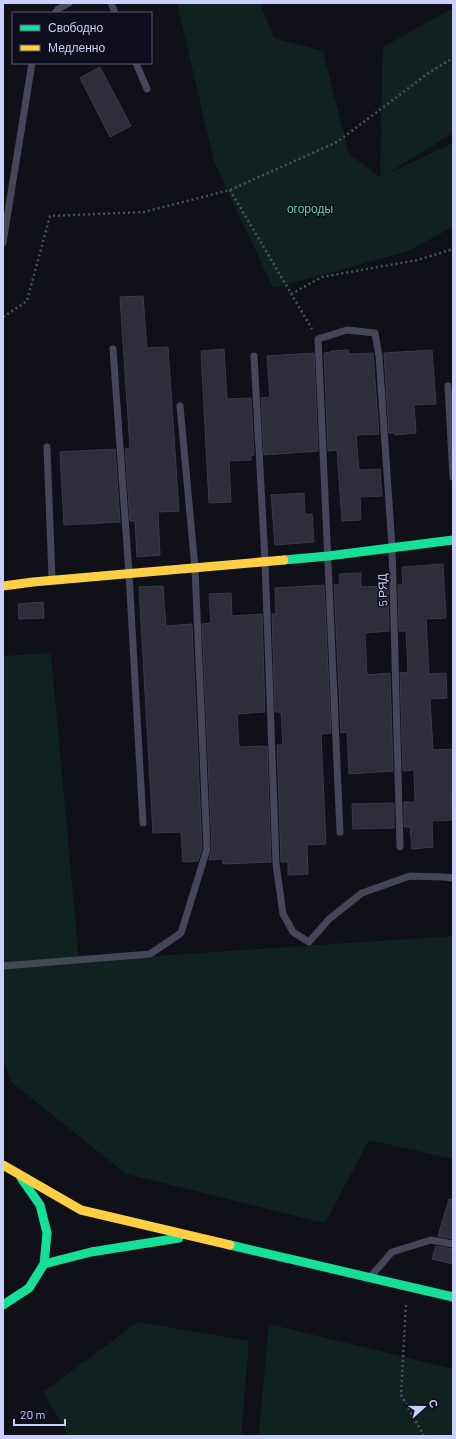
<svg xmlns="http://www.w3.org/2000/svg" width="456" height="1439" font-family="Barlow,sans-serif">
	<rect width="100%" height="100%" fill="#101018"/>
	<!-- green -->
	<g fill="#10221f">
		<path d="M177,3H260L274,38L323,51L349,154L380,177L383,47L453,8V133L385,175L453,143V227L406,252L273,288L214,161Z"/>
		<path d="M51,653L79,961L453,936V1159L369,1140L325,1223L126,1174L10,1081L3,1056V656Z"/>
		<path d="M138,1322L249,1341L241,1436H69L43,1392Z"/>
		<path d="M269,1324L453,1369V1436H260L259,1432Z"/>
	</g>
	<!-- building -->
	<g fill="#2e2d3a" stroke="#3a3a4c">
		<path d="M100,67L131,126L110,137L80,78Z"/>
		<path d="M143,296L147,348L168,347L179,511L158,512L160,555L137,557L135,521H130L125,449L130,448L120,297Z"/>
		<path d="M224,349L227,399L251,398L254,455L251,456V460L229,461L231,502L209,503L201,351Z"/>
		<path d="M348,350L349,354L373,353L379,434L356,435L359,470L380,469L382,496L360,497L361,520L342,521L337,450L328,451L324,353L331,352V351Z"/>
		<path d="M432,350L436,404L414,405L416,433L395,435V433H389L384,353Z"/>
		<path d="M314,353L318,451L264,455L261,398L270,397L267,356Z"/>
		<path d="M115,449L120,522L64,525L60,452Z"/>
		<path d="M304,493L305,514H312L314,542L275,545L271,495Z"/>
		<path d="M443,564L446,618L426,619L429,674L446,673L447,698L430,699L433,750L453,749V792L451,793L453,820L432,821L433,847L412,849L410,827H404V802H415L414,770L403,771L400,673L408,672L406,631H399L398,585H403L402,567Z"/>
		<path d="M361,573V587L388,586L389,631L365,633L367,675L390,673L393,771L349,774L347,732L341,733L334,585L340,584L339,574Z"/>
		<path d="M324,585L331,733L321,734L326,844L307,845L308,874L288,875V862H281L277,745H283L281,712H275L272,614H276L275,588Z"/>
		<path d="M163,586L166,626L192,624L202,848L198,861L183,862L181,832L153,833L139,587Z"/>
		<path d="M231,593L232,616L262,614L265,712L237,714L239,747L267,746L271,862L223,864V859L209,860L212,849L202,624L211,623L209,594Z"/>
		<path d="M43,602L44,618L19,619L18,604Z"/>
		<path d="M394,803V828L353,829L352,804Z"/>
		<path d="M449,1199L453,1200V1239L438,1236Z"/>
		<path d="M436,1246L453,1249V1264L432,1259Z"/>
	</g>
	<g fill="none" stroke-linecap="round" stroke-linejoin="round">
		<!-- path -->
		<g stroke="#46555c" stroke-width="2.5" stroke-dasharray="2 3" stroke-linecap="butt">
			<path d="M230,190L312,329"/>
			<path d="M291,294L322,277L418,260L453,249"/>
			<path d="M3,317L27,301L50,216L144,212L230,190L337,142L430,72L453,58"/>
			<path d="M406,1305L401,1395L424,1436"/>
		</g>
		<!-- lane -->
		<g stroke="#454758" stroke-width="7">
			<path d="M111,3L115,13"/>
			<path d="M55,13L58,9L69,3"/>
			<path d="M136,63L147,89"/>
			<path d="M3,243L32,63"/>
			<path d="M113,349L129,574L143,823"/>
			<path d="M254,356L265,561L276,864L283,914L293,932L309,942L329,919L362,893L410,876L442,877L453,878"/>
			<path d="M448,386L453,477"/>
			<path d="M47,447L52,578"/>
			<path d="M340,832L318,339L347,330L375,333L379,356L392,547L400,847"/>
			<path d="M3,966L150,954L181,933L207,849L195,568L180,406"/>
			<path d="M372,1275L392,1252L431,1240L453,1244"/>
		</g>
		<!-- fast -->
		<g stroke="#16e098" stroke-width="9">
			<path d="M284,560L328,556L453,540"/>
			<path d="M230,1245L453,1297"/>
			<path d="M44,1264L91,1252L179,1238"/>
			<path d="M3,1305L29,1288L44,1264L47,1233L40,1205L21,1178"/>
		</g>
		<!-- slow -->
		<g stroke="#ffcf43" stroke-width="9">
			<path d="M3,586L33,582L284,560"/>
			<path d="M3,1165L81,1210L230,1245"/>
		</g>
	</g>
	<g text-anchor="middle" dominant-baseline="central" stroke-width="3" stroke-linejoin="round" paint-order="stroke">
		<!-- park labels -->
		<g font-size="12" fill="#5fd3a1" stroke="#0d0d1b">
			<text x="310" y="208">огороды</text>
		</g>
		<!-- street labels -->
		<g font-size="12" fill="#cbcffb" stroke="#0d0d1b">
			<text transform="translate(382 590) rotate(-92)">5 РЯД</text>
		</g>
	</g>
	<!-- border -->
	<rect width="456" height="1439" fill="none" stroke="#cbcffb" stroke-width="8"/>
	<!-- legend -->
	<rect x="12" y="12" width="140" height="52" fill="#0d0d1b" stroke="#595b75"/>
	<rect x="20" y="25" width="20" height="6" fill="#16e098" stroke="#595b75"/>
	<text x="48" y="32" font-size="12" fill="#cbcffb">Свободно</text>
	<rect x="20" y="45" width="20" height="6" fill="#ffcf43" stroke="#595b75"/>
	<text x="48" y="52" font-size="12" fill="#cbcffb">Медленно</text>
	<!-- north arrow -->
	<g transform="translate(424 1407) rotate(69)" stroke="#0d0d1b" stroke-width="3" paint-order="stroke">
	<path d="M0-3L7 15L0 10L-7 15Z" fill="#cbcffb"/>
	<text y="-6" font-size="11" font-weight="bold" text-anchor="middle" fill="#cbcffb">С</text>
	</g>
	<!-- scale -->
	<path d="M14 1419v6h51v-6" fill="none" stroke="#cbcffb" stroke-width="2"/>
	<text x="20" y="1419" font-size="12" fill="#cbcffb" stroke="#0d0d1b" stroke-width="3" paint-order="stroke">20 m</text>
</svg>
